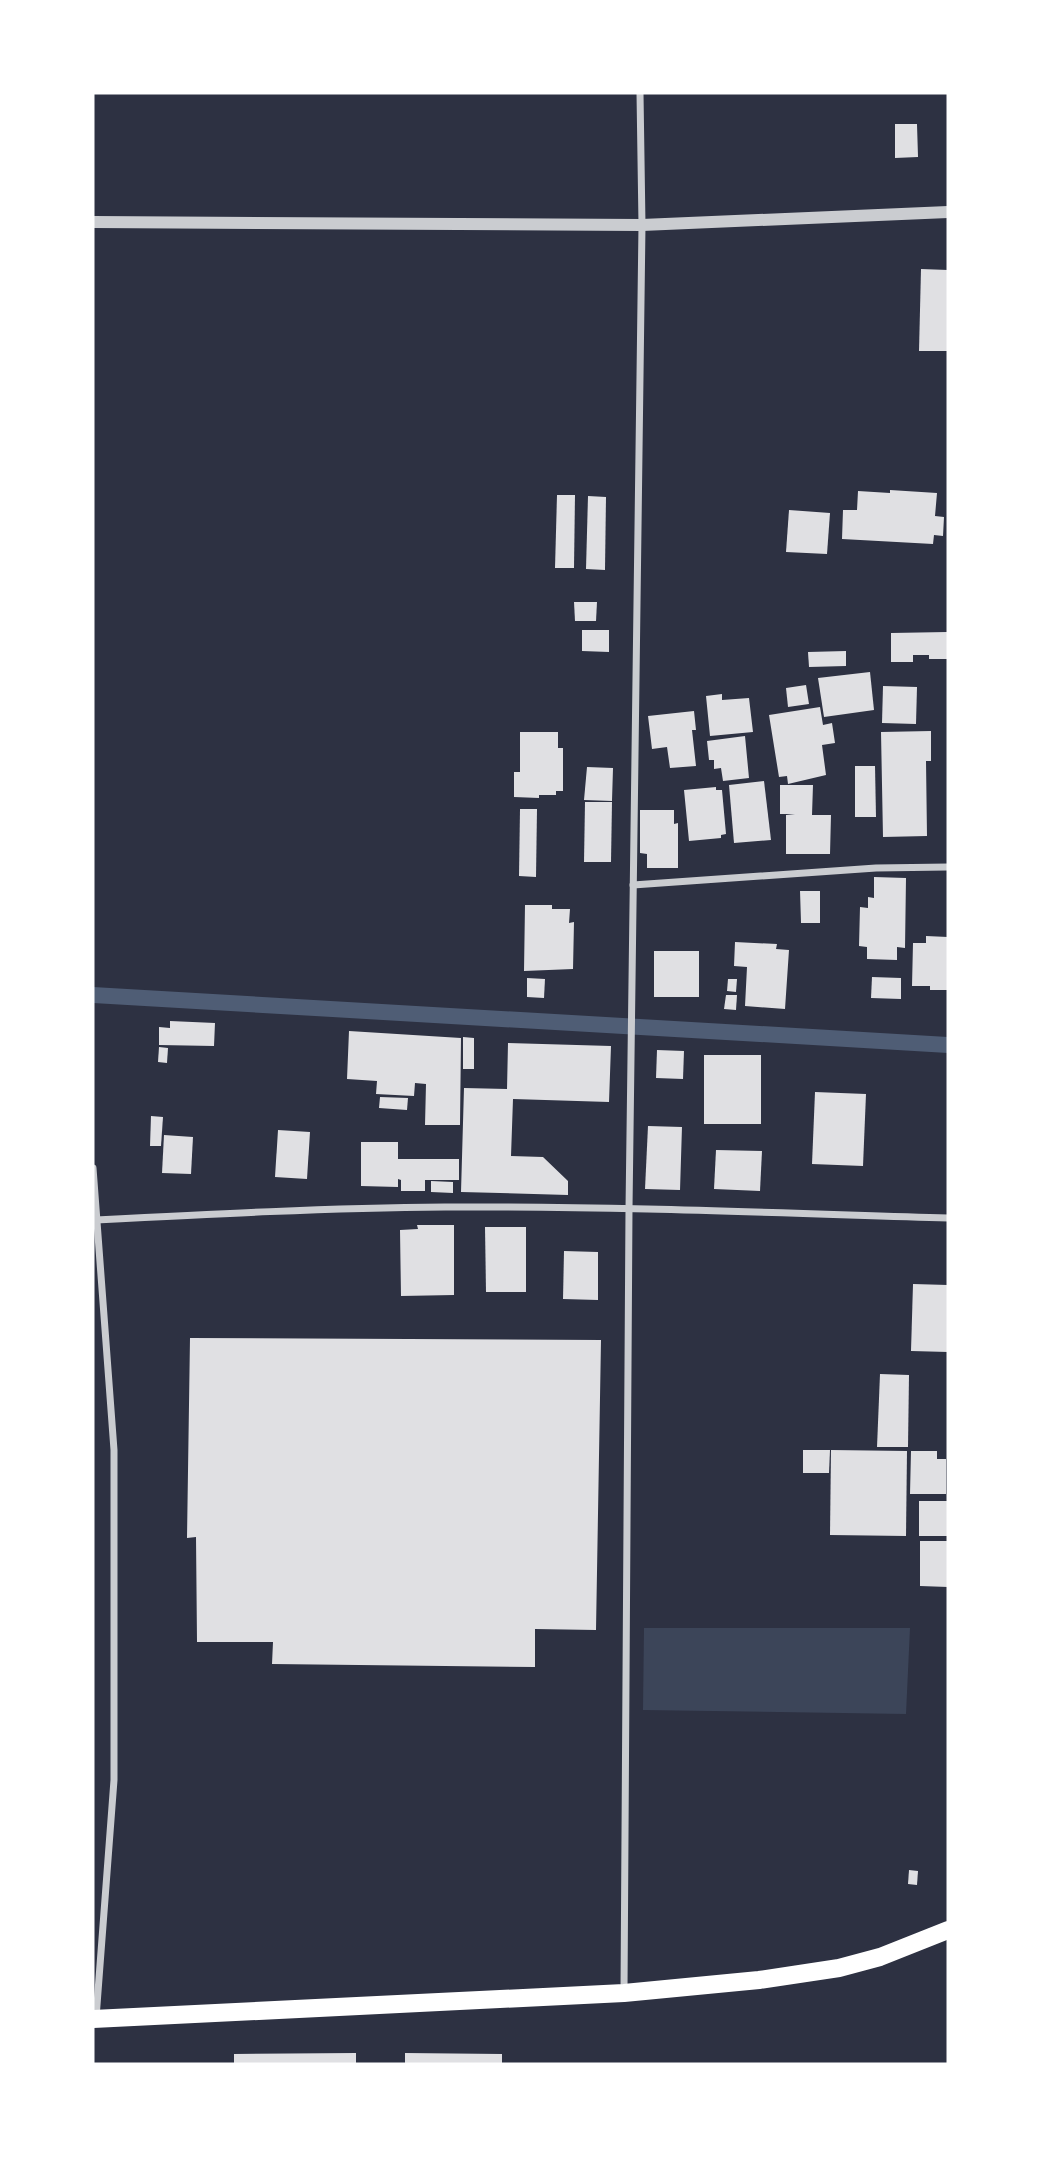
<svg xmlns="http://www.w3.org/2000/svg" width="1041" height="2157" font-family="'Alegreya Sans',sans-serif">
	<rect width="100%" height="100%" fill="#2d3142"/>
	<!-- green -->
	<path fill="#3c4559" d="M644,1628H910L906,1714L643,1710Z"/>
	<!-- water -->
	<path fill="#4f5d75" d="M93,987L948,1037V1053L93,1003Z"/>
	<!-- building -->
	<g fill="#e0e0e3">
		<path d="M895,124H917L918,157L895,158Z"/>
		<path d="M921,269L948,270V351H919Z"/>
		<path d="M890,490L937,493L935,516L944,517L943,536L934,535L933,544L842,539L843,510H857L858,491L890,493Z"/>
		<path d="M557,495H575L574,568H555Z"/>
		<path d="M588,496L606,497L605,570L586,569Z"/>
		<path d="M789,510L830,513L827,554L786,552Z"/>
		<path d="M574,602H597L596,621H575Z"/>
		<path d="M582,630H609V652L582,651Z"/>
		<path d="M947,632V659H929V655H913V662H891V633Z"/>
		<path d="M846,651V666L809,667L808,652Z"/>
		<path d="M870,672L874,710L824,717L818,678Z"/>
		<path d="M806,685L809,704L788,707L786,688Z"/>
		<path d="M883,686L917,687L916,724L882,723Z"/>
		<path d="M722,694V700L749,698L753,732L710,736L706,696Z"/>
		<path d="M820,707L823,725L832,723L835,743L822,745L826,775L788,784L787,776L779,777L769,715Z"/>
		<path d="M694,711L696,730H692L696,766L670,768L667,747L652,749L648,716Z"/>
		<path d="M931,731V761H926L927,836L883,837L881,732Z"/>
		<path d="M520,732H558V748H563V791H556V795H539V798L514,797V772H520Z"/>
		<path d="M745,736L749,778L723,781L721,768L714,769V760H709L707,741Z"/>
		<path d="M855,766H875L876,817H855Z"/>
		<path d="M587,767L613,768L612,801L584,800Z"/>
		<path d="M764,781L771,840L734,843L729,785Z"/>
		<path d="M780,785H813L812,815H831L830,854H786V815L795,814H780Z"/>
		<path d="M716,787V790H722L726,834L721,835V838L689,841L684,790Z"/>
		<path d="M585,802H612L611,862H584Z"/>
		<path d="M520,809H537L536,877L519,876Z"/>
		<path d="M640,810H674V824L678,823V868H647V854L640,853Z"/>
		<path d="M874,877L906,878L905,948L897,947V960L867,959V947L859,946L860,907L868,908V897L874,898Z"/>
		<path d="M800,891H820V923H801Z"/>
		<path d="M525,905H552V909H570L569,923L574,922L573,969L524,971Z"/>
		<path d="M926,936L948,937V990H930V986H912L913,943H926Z"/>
		<path d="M735,942L777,944L776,949L789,950L785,1009L745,1006L747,967L734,966Z"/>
		<rect x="654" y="951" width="45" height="46"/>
		<path d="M872,977L901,978V999L871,998Z"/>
		<path d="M527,978L545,979L544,998L527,997Z"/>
		<path d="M728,979H737L736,992L727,991Z"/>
		<path d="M726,995H737L736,1010L724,1009Z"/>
		<path d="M170,1021L215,1023L214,1046L159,1045V1027L170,1028Z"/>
		<path d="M349,1031L461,1038L460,1125H425L426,1084L415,1083L414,1096L376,1094L377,1081L347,1079Z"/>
		<path d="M463,1037L474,1038V1069H463Z"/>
		<path d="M508,1043L611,1046L609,1102L513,1099L511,1156L543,1157L568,1181V1195L461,1192L464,1088L507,1089Z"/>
		<path d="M159,1047L168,1048L167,1063L158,1062Z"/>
		<path d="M657,1050L684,1051L683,1079L656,1078Z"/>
		<rect x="704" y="1055" width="57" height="69"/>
		<path d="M815,1092L866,1094L863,1166L812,1164Z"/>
		<path d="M380,1097L408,1098L407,1110L379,1108Z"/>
		<path d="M151,1116L163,1117L161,1146H150Z"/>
		<path d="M648,1126L682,1127L680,1190L645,1189Z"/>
		<path d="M278,1130L310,1132L307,1179L275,1177Z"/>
		<path d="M164,1135L193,1137L191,1174L162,1173Z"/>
		<path d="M361,1142H398V1159H459V1180H425V1191H401V1180L398,1179V1187L361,1186Z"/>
		<path d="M716,1150L762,1151L760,1191L714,1189Z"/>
		<path d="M431,1181L453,1182V1193L431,1192Z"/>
		<path d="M417,1225H454V1295L401,1296L400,1230L418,1229Z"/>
		<path d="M485,1227H526V1292H486Z"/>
		<path d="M564,1251L598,1252V1300L563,1299Z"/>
		<path d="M913,1284L948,1285V1352L911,1351Z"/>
		<path d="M190,1338L601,1340L596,1630L535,1629V1667L272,1664L273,1642H197L196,1537L187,1538Z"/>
		<path d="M880,1374L909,1375L908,1447H877Z"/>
		<path d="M803,1450H830L829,1473H803Z"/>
		<path d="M831,1450L907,1451L906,1536L830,1535Z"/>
		<path d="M911,1451H937V1459H946V1494H910Z"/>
		<rect x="919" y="1501" width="29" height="35"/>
		<path d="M920,1541H948V1587L920,1586Z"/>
		<path d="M909,1870L918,1871L917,1885L908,1884Z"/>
		<path d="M356,2053V2064H234V2054Z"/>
		<path d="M405,2053L502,2054V2064H405Z"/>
	</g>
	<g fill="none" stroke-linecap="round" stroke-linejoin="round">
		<!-- minor -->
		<g stroke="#caccd0" stroke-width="7">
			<path d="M633,885L876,868L948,867"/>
			<path d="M93,1168L114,1450V1780L96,2018"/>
			<path d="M96,1220C212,1214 328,1208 445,1207C613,1206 781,1213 948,1218"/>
			<path d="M624,1992L629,1209L642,225L640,93"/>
		</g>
		<!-- tertiary -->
		<path stroke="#caccd0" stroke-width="12" d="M93,222L642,225L948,212"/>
		<!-- primary -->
		<path stroke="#fff" stroke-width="18" d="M93,2019L624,1993L759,1980L839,1968L880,1957L948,1930"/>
	</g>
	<!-- border -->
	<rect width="1041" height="2157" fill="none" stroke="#ffffff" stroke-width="189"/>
</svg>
